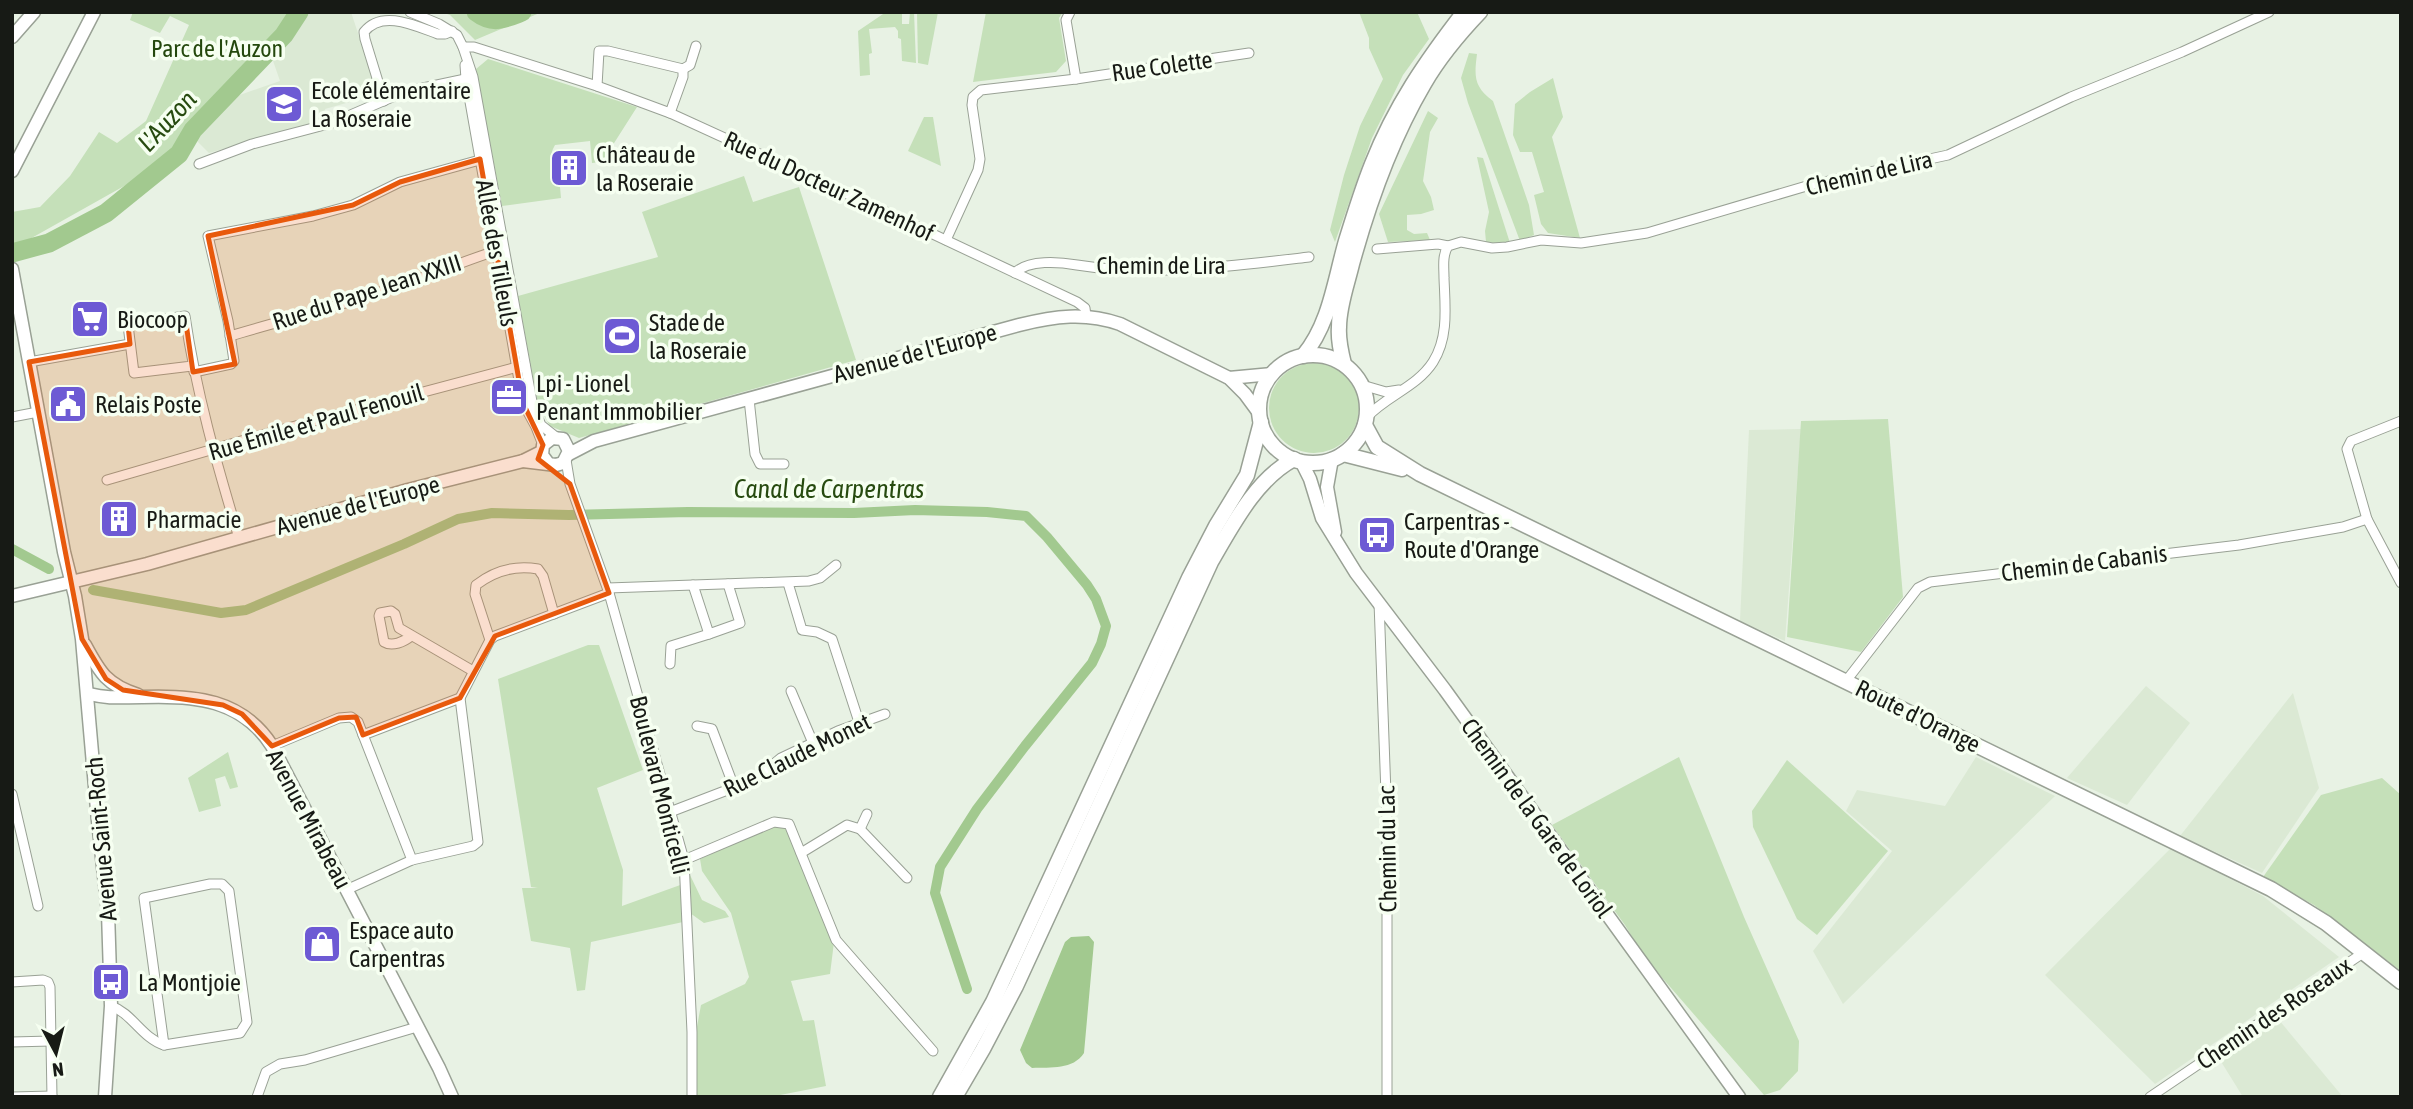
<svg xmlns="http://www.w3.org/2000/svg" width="2413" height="1109" font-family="'Asap Condensed',sans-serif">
	<rect width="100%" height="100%" fill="#e8f2e4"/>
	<!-- built -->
	<g fill="#dbe9d4">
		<path d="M307,12H351L378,94L325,109L328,118L209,153L195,139L231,98L280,81L271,55Z"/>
		<path d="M1801,429L1785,641L1740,621L1749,430Z"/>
		<path d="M2146,686L2190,723L2127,805L2067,778Z"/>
		<path d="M2293,693L2319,788L2262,873L2180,836Z"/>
		<path d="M1976,757L2055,796L1843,1004L1813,951L1892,851L1846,811L1857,790L1945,806Z"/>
		<path d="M2171,848L2263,896L2339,957L2155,1084L2045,975Z"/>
		<path d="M2279,1020L2343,1097H2243L2220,1060Z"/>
	</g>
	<!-- green -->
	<g fill="#c5e0b9">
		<path d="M133,12H291L268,49L207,105L158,167L12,249V242L14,241L12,212L40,207L70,176L99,132L117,143L146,121L189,25L170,16L160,33L130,20Z"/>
		<path d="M441,12H470C495,38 514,12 542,12L475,40L450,15Z"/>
		<path d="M886,12H902V24H909L910,12H914L916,63L902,61L901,39L898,38V31L895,27L869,29L872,53L869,54L870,75L860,76L858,31Z"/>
		<path d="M917,12H938L928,65L918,63Z"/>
		<path d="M986,12H1063L1059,18L1066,61L1056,72L973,82Z"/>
		<path d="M1359,12H1417L1429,39L1403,75L1372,138L1335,242L1330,230L1344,175L1360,126L1383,79L1369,48V38Z"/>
		<path d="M1469,53L1477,54C1474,77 1474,87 1493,101L1529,205L1534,235L1520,241L1468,103L1461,78Z"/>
		<path d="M488,59L637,107L602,162L592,163L590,141L555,145C549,155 550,165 552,177L559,176L561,198L502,206L476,69Z"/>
		<path d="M1553,78L1563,117L1552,137L1580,238L1548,233L1541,224L1534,195L1544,192L1532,152H1520L1513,135L1515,104L1530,92Z"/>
		<path d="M1428,111L1438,118L1430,132L1423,181L1431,197L1434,210L1421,214L1407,215V230L1414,234L1427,233L1430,240L1388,242L1379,214Z"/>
		<path d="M924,117H933L941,166L908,151Z"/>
		<path d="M1477,157L1483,158L1510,243L1500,245L1486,242L1485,231L1489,212Z"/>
		<path d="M744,176L753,202L799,187L856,360L579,438L550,426L538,405L518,296L658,257L642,212Z"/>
		<circle cx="1314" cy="408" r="45"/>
		<path d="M1888,419L1903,597L1861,652L1787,637L1801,421Z"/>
		<path d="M588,645H599L643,770L597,788L623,870L622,906L683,884V922L591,942L585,990L577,991L570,948L531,941L522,888H538L531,887L498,679Z"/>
		<path d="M228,752L238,787L230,789L225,776L215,779L221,806L199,812L188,778Z"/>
		<path d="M1679,757L1744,917L1799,1041L1798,1071L1780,1090L1764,1095L1645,958L1625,925L1552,825Z"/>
		<path d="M1787,760L1888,851L1817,935L1797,919L1753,827L1752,811Z"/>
		<path d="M2382,778L2401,795V971L2314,905L2263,877L2321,795Z"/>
		<path d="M776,825L787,826L834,942L830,974L791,981L803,1021L814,1020L826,1086L770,1097H697L696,1032L701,1005L745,984L749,977L731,913L702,871L700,859Z"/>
		<path d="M690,875L702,900L725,911L729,917L704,923L690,913L688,898Z"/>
	</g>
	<!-- water -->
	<path fill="#a2c98f" d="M1089,936L1094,942L1084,1053C1073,1070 1051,1067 1032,1068L1026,1063L1020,1050L1065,942L1071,937Z"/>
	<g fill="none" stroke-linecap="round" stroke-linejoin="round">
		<!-- canal -->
		<g stroke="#a2c98f" stroke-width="10">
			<path d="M12,549L49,569"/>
			<path d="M93,590L221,613L246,610L404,544L458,519L492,513L569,515L688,512L854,513L915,510L987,512L1026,516L1047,537L1087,585L1096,599L1106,626L1101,644L1092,663L1025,746L977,809L940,867L935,893L967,989"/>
		</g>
		<!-- river -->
		<g stroke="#a2c98f" stroke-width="19">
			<path d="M476,12C493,25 504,19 522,12"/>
			<path d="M12,253L49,243L106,213L179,154L193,130L284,35L299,12"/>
		</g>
		<defs>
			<g id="street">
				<path d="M410,12L439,24L457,35L463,47L473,77L533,407L541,425L556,437"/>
				<path d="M1070,12L1066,20L1076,79"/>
				<path d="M463,47H474L597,86L670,113L884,211L1077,302L1085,308L1086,316"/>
				<path d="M465,65L466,79L523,403L536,427L543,445"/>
				<path d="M683,69L690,65L696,46"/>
				<path d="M597,86L599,51H608L683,69V77L670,113"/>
				<path d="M384,101L365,39L364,32C382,9 416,26 438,34H445L452,31"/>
				<path d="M199,164L252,144L332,123L404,92L470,78"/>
				<path d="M946,240L978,170L980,159L972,105L973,97L981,90L1076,79L1249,53"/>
				<path d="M1377,249L1438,244L1448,246"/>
				<path d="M1015,273C1028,259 1060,262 1077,265C1152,277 1234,266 1309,257"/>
				<path d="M230,336C287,319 345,305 401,285C435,274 468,259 502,249"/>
				<path d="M29,362L130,344"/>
				<path d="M192,366L134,373L128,325L185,316C196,392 217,465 239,538"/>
				<path d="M194,372L231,364L234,361L228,321L208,236L313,216L353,205L400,182L487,158"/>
				<path d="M1362,385L1386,392L1399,390"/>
				<path d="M749,399L755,454L760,464H784"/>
				<path d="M12,417L38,412"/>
				<path d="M1367,417C1386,396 1417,387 1433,362C1449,337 1445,306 1444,278C1444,267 1442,256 1448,246L1461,242L1492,248L1507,247L1541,240L1581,243L1647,233L1810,185L1948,155L2071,97L2182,52L2269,12"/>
				<path d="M566,460L570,484L609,593L684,860L692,1032V1097"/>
				<path d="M107,480L269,433L525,365"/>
				<path d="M2367,519L2347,449L2351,441L2401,421"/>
				<path d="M788,583L802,630L817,632L832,639L859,722"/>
				<path d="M693,585L709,634L740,623L728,584"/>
				<path d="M608,588L809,581L820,578L836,565"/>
				<path d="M1379,602L1387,822V1097"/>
				<path d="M411,636C404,642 392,647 384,642L379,616L380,613L391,611L395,614L399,628L473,671"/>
				<path d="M490,640L475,594L476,585C494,571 515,565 538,569L543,576L554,614"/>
				<path d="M670,664L671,646L709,634"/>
				<path d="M1846,681L1918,588L1930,582L2239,545L2343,527L2367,519L2401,583"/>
				<path d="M791,691L813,743"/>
				<path d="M697,726L712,729L734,787"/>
				<path d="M363,735L460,698L490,640L495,636L609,593"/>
				<path d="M272,746L339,718L351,717L358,722L412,860"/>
				<path d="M12,794L38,906"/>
				<path d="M670,812L756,779L781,758L838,731L885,714"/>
				<path d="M860,829L867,814"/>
				<path d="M801,853L847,825L860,829L907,878"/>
				<path d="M684,860L774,822L789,824L836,940L933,1051"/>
				<path d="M210,884H222L229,891L247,1022L240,1033L164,1045L144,898Z"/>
				<path d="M346,890L412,860L473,846L478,842L460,698"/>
				<path d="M12,982L43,980L48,982L50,987L52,1097"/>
				<path d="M111,1006C132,1013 142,1038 164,1045"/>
				<path d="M12,1042L51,1041"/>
				<path d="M12,1097L52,1096"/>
				<path d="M257,1097L266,1072L280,1064L305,1060L417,1027"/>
				<path d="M2150,1097L2363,953"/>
			</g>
			<g id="secondary">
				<path d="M12,37L34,12"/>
				<path d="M12,171L94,12"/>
				<path d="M12,269L64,552L75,596L82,639L98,821L108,912L111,1006L105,1097"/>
				<path d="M1229,378L1272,374"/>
				<path d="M569,454L594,441L1019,325C1055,316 1085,312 1120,324L1229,378L1245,394L1259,413"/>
				<path d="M1332,459L1327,487L1335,532"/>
				<path d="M523,461L556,465L563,463L569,451L563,439L552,438L543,445L542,455L548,463"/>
				<path d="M1301,461L1310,479L1322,518L1356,573L1445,690L1739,1097"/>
				<path d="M12,596L147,564L408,490L523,461L541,452"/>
				<path d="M85,645C100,673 107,685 138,695"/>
				<path d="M89,694C110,699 121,697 142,697C194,695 242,699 272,746L439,1068L452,1097"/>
			</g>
			<g id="primary">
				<circle cx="1313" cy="409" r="54"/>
				<path d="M1303,356C1330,324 1335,279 1346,241C1354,215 1362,189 1372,164C1395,106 1426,61 1464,12"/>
				<path d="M1344,364C1341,352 1338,340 1339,327C1339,306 1347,285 1352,264C1369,202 1391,140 1424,84C1439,58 1459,34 1480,12"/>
				<path d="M1365,425L1377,447L1420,474L2271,889L2326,923L2401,982"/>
				<path d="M1343,454L1402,469"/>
				<path d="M940,1097L993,1002L1189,578L1216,526L1247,475L1261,422"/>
				<path d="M955,1097L983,1049L1016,986L1211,562C1232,526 1256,479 1294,459"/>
			</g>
		</defs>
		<!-- street casing -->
		<use href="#street" stroke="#99a195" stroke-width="11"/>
		<!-- secondary casing -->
		<use href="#secondary" stroke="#99a195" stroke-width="15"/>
		<!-- primary casing -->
		<use href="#primary" stroke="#99a195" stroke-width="17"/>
		<!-- street -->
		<use href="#street" stroke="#fff" stroke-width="9"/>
		<!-- secondary -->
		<use href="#secondary" stroke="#fff" stroke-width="12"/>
		<!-- primary -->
		<use href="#primary" stroke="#fff" stroke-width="14"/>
	</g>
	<!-- marked area -->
	<path fill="#e8590c" fill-opacity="0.2" stroke="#e8590c" stroke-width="5" stroke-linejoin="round" d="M480,159L523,403L543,445L538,459L570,484L609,593L495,636L460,698L363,735L356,717L339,718L272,746L242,714L223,705L123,690L106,679L82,639L29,362L130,344L128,325L185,316L193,372L235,364L208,236L353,205L400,182Z"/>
	<!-- icons -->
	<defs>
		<symbol id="school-square" viewBox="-11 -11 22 22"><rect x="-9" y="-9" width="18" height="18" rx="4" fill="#6d5ad4" stroke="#f6fff1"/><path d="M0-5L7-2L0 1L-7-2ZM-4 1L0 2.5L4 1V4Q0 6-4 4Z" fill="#fff"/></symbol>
		<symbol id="building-square" viewBox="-11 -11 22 22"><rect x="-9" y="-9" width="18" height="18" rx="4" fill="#6d5ad4" stroke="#f6fff1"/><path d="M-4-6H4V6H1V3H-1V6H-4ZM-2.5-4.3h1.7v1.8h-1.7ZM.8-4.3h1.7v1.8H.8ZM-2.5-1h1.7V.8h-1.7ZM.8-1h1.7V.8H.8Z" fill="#fff"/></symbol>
		<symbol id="supermarket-square" viewBox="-11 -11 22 22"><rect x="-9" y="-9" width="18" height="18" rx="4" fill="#6d5ad4" stroke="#f6fff1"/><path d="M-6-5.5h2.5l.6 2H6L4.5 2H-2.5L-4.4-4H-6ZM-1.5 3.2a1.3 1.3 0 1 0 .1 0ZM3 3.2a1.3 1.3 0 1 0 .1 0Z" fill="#fff"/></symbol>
		<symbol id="stadium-square" viewBox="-11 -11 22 22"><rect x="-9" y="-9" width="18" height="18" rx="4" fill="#6d5ad4" stroke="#f6fff1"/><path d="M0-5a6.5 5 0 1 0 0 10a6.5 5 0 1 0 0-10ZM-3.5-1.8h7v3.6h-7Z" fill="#fff"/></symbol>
		<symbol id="office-square" viewBox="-11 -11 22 22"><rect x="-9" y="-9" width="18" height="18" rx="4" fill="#6d5ad4" stroke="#f6fff1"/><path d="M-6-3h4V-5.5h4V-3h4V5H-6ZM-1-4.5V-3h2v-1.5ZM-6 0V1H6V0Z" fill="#fff"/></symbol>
		<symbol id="civic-square" viewBox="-11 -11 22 22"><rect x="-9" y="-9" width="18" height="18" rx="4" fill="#6d5ad4" stroke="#f6fff1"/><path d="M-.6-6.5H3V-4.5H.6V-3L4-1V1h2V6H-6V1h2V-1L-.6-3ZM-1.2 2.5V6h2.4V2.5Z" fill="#fff"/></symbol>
		<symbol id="bus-square" viewBox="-11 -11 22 22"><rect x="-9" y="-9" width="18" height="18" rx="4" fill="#6d5ad4" stroke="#f6fff1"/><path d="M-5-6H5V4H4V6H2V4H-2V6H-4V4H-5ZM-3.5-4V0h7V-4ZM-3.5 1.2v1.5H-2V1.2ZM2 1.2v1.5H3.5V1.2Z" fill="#fff"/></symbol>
		<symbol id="shop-square" viewBox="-11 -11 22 22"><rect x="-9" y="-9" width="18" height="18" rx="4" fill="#6d5ad4" stroke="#f6fff1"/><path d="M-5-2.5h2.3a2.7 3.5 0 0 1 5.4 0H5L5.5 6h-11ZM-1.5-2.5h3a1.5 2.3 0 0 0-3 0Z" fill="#fff"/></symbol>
	</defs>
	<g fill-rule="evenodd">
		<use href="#school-square" x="262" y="82" width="44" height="44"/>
		<use href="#building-square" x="547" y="146" width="44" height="44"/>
		<use href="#supermarket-square" x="68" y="297" width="44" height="44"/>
		<use href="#stadium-square" x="600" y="314" width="44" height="44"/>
		<use href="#office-square" x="487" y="375" width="44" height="44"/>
		<use href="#civic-square" x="46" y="382" width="44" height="44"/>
		<use href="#building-square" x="97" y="497" width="44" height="44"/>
		<use href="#bus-square" x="1355" y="513" width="44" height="44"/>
		<use href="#shop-square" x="300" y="922" width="44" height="44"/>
		<use href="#bus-square" x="89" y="960" width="44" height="44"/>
	</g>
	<g text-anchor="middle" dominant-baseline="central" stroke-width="7" stroke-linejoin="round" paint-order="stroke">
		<!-- park labels -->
		<g font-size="24" fill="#24480d" stroke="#f6fff1">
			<text x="217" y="48">Parc de l'Auzon</text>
		</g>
		<!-- street labels -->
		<g font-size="24" fill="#171a15" stroke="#f6fff1">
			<text transform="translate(1162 66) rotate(-8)">Rue Colette</text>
			<text transform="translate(1869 173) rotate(-13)">Chemin de Lira</text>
			<text transform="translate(829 186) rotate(25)">Rue du Docteur Zamenhof</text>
			<text transform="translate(497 253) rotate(80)">Allée des Tilleuls</text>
			<text x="1161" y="265">Chemin de Lira</text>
			<text transform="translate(367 292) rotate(-18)">Rue du Pape Jean XXIII</text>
			<text transform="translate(915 353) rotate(-15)">Avenue de l'Europe</text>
			<text transform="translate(316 422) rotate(-16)">Rue Émile et Paul Fenouil</text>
			<text transform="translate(358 505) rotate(-15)">Avenue de l'Europe</text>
			<text transform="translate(2084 563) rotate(-7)">Chemin de Cabanis</text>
			<text transform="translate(1918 716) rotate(26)">Route d'Orange</text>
			<text transform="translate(797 755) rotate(-26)">Rue Claude Monet</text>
			<text transform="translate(660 785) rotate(76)">Boulevard Monticelli</text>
			<text transform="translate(1537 818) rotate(54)">Chemin de la Gare de Loriol</text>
			<text transform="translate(309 819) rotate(62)">Avenue Mirabeau</text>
			<text transform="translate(101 839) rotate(-95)">Avenue Saint-Roch</text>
			<text transform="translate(1387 849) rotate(-91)">Chemin du Lac</text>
			<text transform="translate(2274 1013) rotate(-34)">Chemin des Roseaux</text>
		</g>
		<!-- poi labels -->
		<g font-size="24" fill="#171a15" stroke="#f6fff1" text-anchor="start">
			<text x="311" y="90">Ecole élémentaire<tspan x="311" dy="28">La Roseraie</tspan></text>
			<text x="596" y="154">Château de<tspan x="596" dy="28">la Roseraie</tspan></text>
			<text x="117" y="319">Biocoop</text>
			<text x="649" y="322">Stade de<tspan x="649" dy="28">la Roseraie</tspan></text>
			<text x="536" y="383">Lpi - Lionel<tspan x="536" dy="28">Penant Immobilier</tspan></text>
			<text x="95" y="404">Relais Poste</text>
			<text x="146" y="519">Pharmacie</text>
			<text x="1404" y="521">Carpentras -<tspan x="1404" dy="28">Route d'Orange</tspan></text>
			<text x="349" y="930">Espace auto<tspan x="349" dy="28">Carpentras</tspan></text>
			<text x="138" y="982">La Montjoie</text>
		</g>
		<!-- water labels -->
		<g font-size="26" font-style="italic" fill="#274b10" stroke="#f6fff1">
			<text transform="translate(167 121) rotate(-47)">L'Auzon</text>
			<text x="829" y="489">Canal de Carpentras</text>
		</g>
	</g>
	<!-- border -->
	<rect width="2413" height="1109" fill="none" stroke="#171a15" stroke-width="28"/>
	<!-- north arrow -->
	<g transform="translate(56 1053) rotate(173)" stroke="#f6fff1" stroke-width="5" paint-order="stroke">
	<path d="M0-5L12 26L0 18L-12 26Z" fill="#171a15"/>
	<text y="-10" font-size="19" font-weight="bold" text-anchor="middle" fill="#171a15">N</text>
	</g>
</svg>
